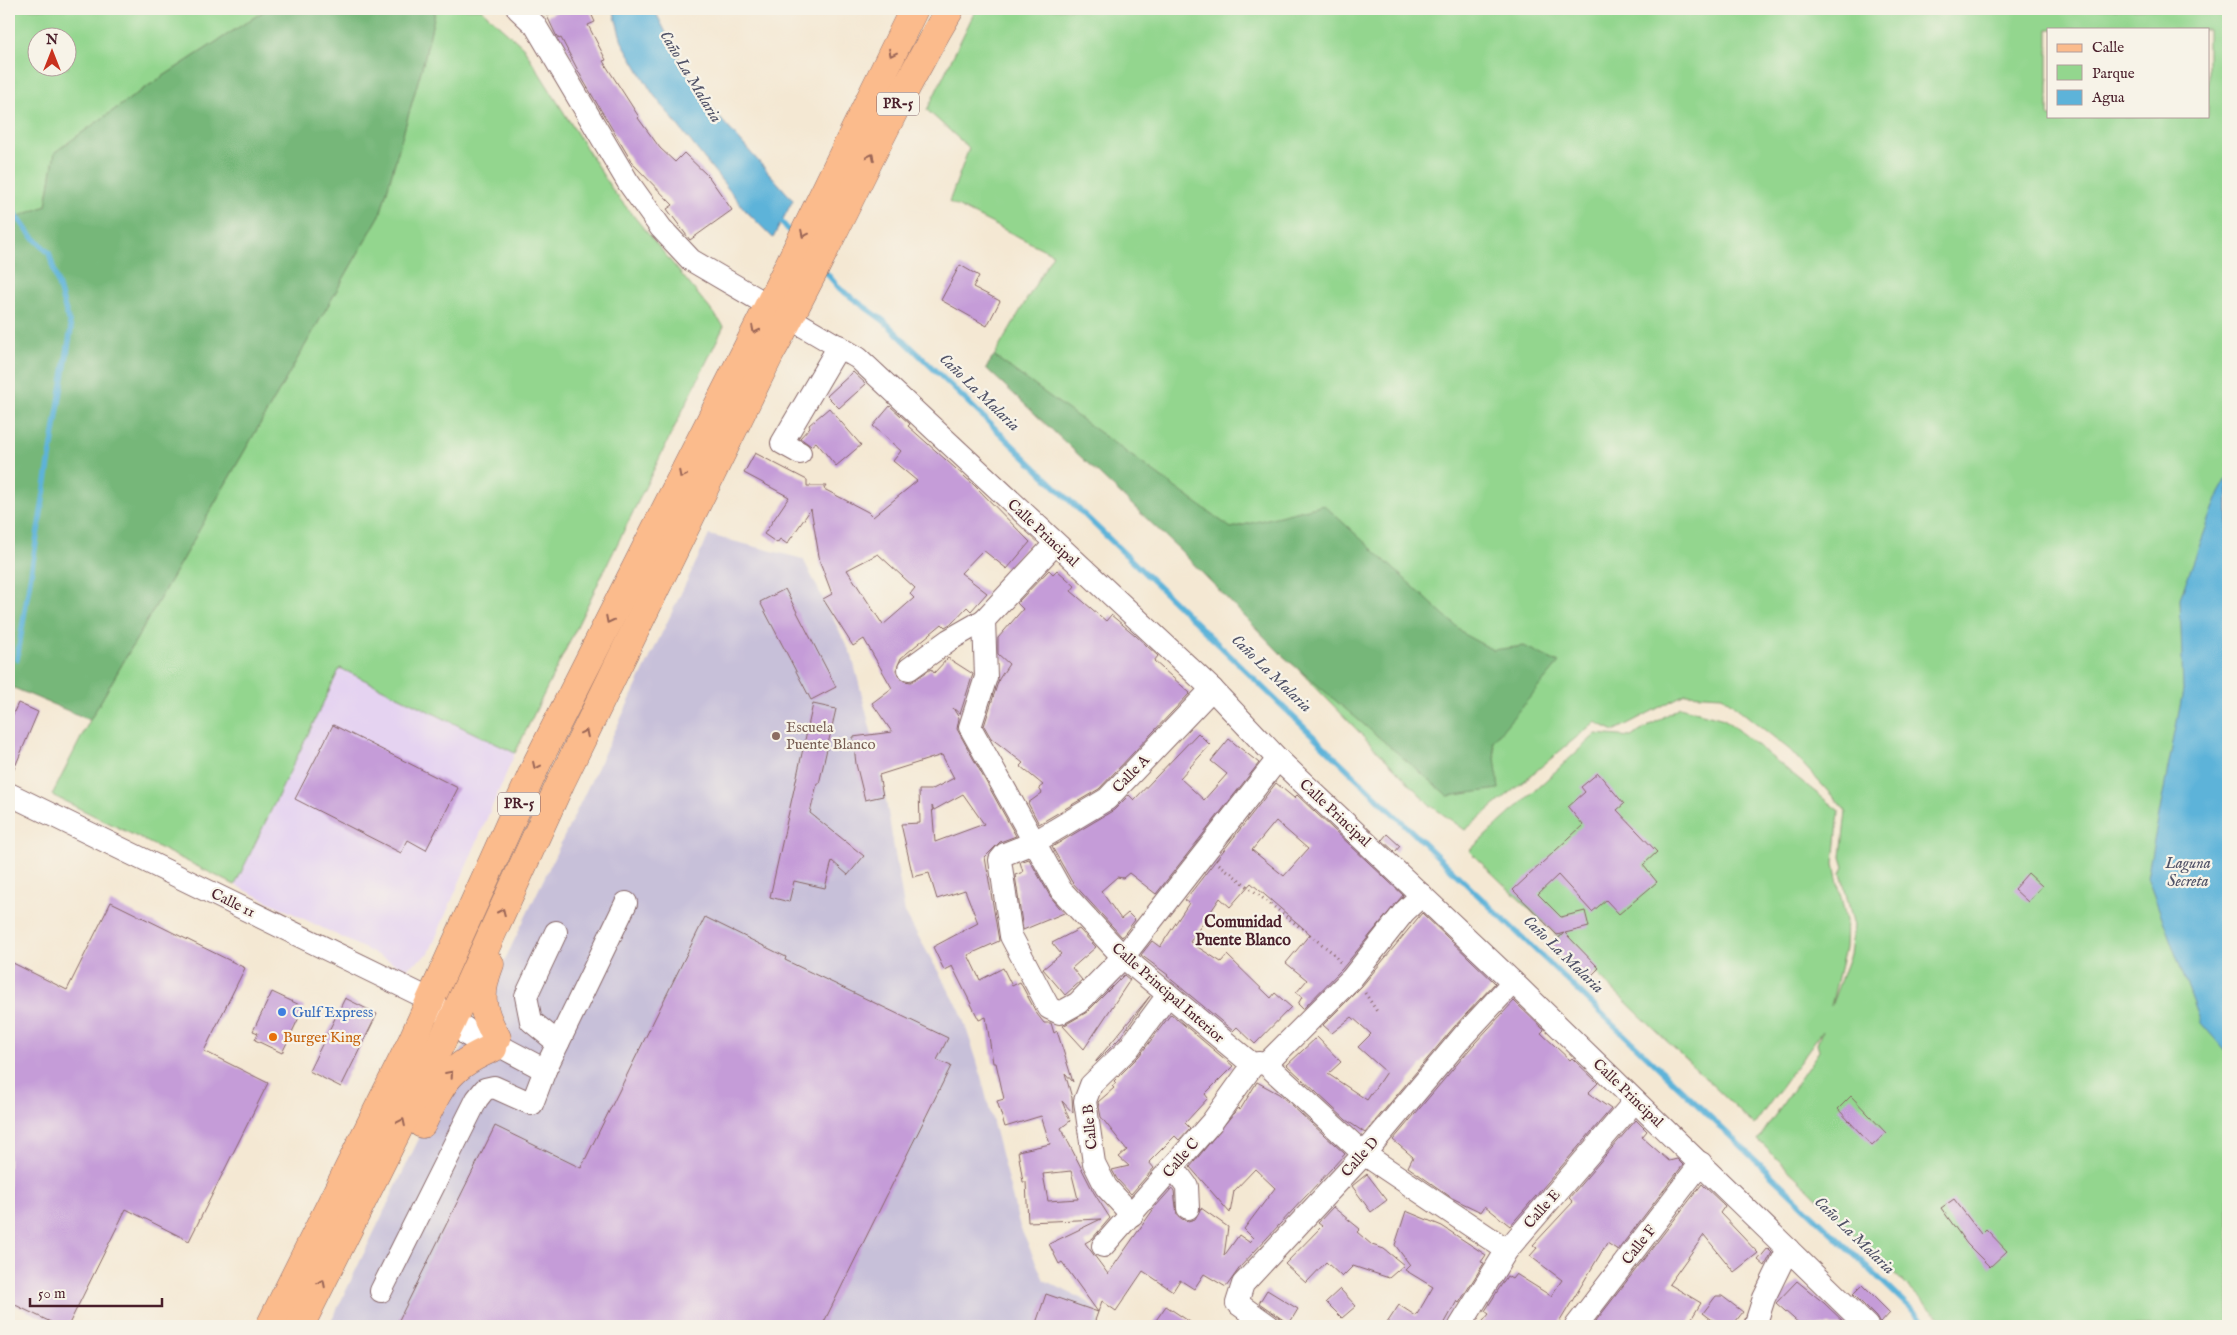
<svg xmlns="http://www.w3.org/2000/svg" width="2237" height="1335" font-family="'IM FELL English',serif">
	<rect width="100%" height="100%" fill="#f7f3e8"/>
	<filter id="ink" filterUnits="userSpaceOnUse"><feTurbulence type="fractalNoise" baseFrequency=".02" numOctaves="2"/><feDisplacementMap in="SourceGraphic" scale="10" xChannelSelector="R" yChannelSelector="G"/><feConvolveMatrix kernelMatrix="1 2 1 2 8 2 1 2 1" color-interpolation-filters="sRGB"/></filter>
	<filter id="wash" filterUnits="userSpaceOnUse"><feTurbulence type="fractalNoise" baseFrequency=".0096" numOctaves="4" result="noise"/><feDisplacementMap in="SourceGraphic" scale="20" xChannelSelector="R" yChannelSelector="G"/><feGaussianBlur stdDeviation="1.12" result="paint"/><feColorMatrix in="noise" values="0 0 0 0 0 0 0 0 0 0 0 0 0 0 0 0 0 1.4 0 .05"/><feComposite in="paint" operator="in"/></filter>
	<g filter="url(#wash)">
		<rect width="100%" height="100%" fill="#f4e8d3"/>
		<!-- built -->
		<path fill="#e5d3f1" d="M340,668L515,753L429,953L406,969L235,885Z"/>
		<!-- industrial -->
		<path fill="#c7c0d9" d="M709,535L803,559L852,656L881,771L905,913L960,1010L977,1061L1020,1227L1044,1280L1088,1302L1099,1315L1098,1326H329Z"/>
		<!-- green -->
		<g fill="#93d68e" stroke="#6e7a5c" fill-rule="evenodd">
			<path d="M9,9H267L145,88L55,152L46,206L9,220ZM38,38H68V68H38Z"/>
			<path d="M436,9H481L523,47L613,191L724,326L515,753L340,668L235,885L52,795L90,720L380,215L424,60Z"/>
			<path d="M976,9H2228V1326H1948L1758,1140L1819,1051L1817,1044L1822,1031L1754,1125L1469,851L1596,734L1631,737L1680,707L1724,719L1839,811L1834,864L1846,920L1845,948L1831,1006L1850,954L1854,926L1841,873L1844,867L1841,857L1846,811L1790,750L1722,696L1685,694L1614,731L1595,722L1465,830L1430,805L994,356L1053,254L949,202L969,148L927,110ZM2048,29H2208V116H2048Z"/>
		</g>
		<!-- forest -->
		<g fill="#76b779" stroke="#606b52">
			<path d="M267,9H436L424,60L380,215L90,720L9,686V220L46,206L55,152L145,88Z"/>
			<path d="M994,356L1231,528L1324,505L1467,636L1493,650L1524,646L1559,663L1493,741L1499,789L1448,796L1283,656L1179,549L986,368Z"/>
		</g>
		<!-- water -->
		<g fill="#5db3d9" stroke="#546982">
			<path d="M613,9H654L684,68L719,117L793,200L773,238L745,210L653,94L622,42Z"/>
			<path d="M2228,477V1054L2201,1023L2147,877L2183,691L2180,598L2219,493Z"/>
		</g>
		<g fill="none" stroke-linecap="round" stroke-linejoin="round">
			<!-- stream -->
			<g stroke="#5db3d9" stroke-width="5.5">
				<path d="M9,205L29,233L49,253L71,329L17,659"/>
				<path d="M777,217L794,236"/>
				<path d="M823,269L840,289L884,321L1460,878L1929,1326"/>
			</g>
		</g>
		<g id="blocks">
			<!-- building -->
			<g fill="#c59cd8" fill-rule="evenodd">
				<path d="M563,9H589L595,22L588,25L606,60L603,61L639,117L638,118L660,148L675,162L684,153L709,177L732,210L690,240L667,209L673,205L633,164L583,80L561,38L559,39L556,35L547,16Z"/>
				<path d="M960,265L979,276L973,287L1000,301L987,326L941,300Z"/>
				<path d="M853,372L866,384L839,408L827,396Z"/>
				<path d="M890,406L910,424L908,426L974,485L1030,542L1007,569L983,550L961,573L987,593L971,611L967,607L952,623L945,627L942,624L901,658L896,670L899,677L904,681L911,682L931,669L934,673L948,658L973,674L960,714L953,708L959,718L957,729L1016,836L1000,842L985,857L999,941L968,955L980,980L1003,968L1012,986L1020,982L1037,1014L1044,1023H1051L1054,1033L1057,1031L1073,1082L1065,1073L1072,1098L1073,1113L1062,1101L1070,1121L1061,1128L1094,1193L1110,1218L1092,1239L1085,1243L1108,1274L1155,1207L1172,1188L1174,1191L1177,1215L1182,1219L1188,1221L1195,1219L1201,1208L1228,1227L1224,1256L1239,1235L1249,1242L1253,1238L1244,1229L1275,1188L1255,1169L1234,1191L1230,1213L1190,1167L1238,1108L1240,1110L1257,1082L1279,1094L1345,1154L1241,1266L1226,1287L1204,1274L1194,1289L1180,1280L1173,1291L1143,1271L1116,1311L1102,1301L1098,1312L1062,1262L1059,1264L1049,1244L1101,1219L1028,1222L1026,1182H1023L1018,1151L1050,1144L1041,1116L1005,1127L997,1101L1004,1099L996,1063H993L986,1017L979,1020L952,966L944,970L933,947L978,923L965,890L937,899L929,873L913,877L901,824L920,823L919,790H931L954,778L942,755L879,775L883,796L865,800L856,764L853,737L892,732L872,703L892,688L864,639L853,646L823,599L832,594L820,562L811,509L787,544L780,539L777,543L764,534L789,497L744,473L755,453L807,480V486H826L824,489L868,512L873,517L917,481L893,461L901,451L873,426ZM878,554L915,588L910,594L914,598L883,625L847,570ZM963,794L984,824L935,842L932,806L934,810ZM1071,1171L1078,1199L1048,1201L1043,1174Z"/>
				<path d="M829,408L861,445L836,466L816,442L811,446L800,438L810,427L809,425Z"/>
				<path d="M1049,570L1053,574L1057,570L1075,586L1071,591L1106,621L1111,615L1135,635L1158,656L1154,661L1190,693L1099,789L1039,824L1028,803L1042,793L1039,788L1043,785L1020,766L1023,763L991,738L984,726L999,679L1009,664L998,654V638L1023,609L1017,603Z"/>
				<path d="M785,589L836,687L811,700L760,602Z"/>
				<path d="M18,703L38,712L9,781V723Z"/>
				<path d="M813,704L836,709L819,784H817L810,813L864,856L848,875L832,861L825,888L794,881L789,902L770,897Z"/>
				<path d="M333,725L458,788L426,850L408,840L401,853L295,799Z"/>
				<path d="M1198,733L1210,745L1180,778L1204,800L1227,774L1211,761L1229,739L1259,763L1156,894L1129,873L1123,878L1117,877L1101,891L1121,919L1128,913L1135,920L1122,937L1072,882L1052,847L1114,810L1129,795L1134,800Z"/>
				<path d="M1598,773L1624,804L1617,810L1657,852L1643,865L1657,882L1619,914L1606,900L1592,912L1558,875L1538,894L1561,917L1585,911L1589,927L1565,933L1599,968L1586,981L1551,945L1564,933L1557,935L1513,890L1583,825L1568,807L1585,792L1581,787Z"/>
				<path d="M1276,783L1294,798L1297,795L1403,895L1342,969L1303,1009L1298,1004L1302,997L1296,993L1307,980L1286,963L1310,934L1251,883L1230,907L1220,898L1190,942L1221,962L1227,955L1271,998L1275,993L1291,1007L1255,1044L1237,1027L1233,1031L1167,976L1168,975L1141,955L1152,941L1160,947L1189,903L1185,900ZM1276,821L1308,849L1284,876L1252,850Z"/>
				<path d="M1387,834L1400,846L1395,852L1382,840Z"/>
				<path d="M1029,859L1050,896L1064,913L1023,930L1015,875L1023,872L1020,862Z"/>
				<path d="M2028,873L2042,886L2028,902L2014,889Z"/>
				<path d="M111,902L245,968L204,1051L268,1083L189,1241L126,1209L68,1326H59L9,1302V961L67,990Z"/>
				<path d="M1422,913L1495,983L1454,1027L1365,1133L1346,1120L1287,1065L1317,1037L1341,1062L1328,1074L1367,1100L1386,1072L1358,1047L1371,1034L1352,1017L1332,1033L1323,1025L1362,986Z"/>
				<path d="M705,917L786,957L785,960L948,1038L937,1060L951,1066L822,1326H396L495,1126L581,1168Z"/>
				<path d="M1079,929L1096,947L1072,968L1082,980L1065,995L1043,969L1061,954L1052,943Z"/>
				<path d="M1124,975L1130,980L1084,1049L1063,1026L1087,1012Z"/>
				<path d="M272,992L304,1007L282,1053L255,1040L258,1033L253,1031Z"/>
				<path d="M1150,996L1119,1039L1096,1062V1061Z"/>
				<path d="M345,998L377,1014L341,1087L309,1071Z"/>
				<path d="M1514,1001L1544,1030L1541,1033L1570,1060L1572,1058L1598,1083L1588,1093L1611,1109L1510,1226L1485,1206L1481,1212L1452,1198L1408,1167L1413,1157L1393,1140L1474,1044Z"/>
				<path d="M1171,1014L1233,1066L1205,1094L1208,1098L1185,1123L1190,1128L1179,1140L1175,1136L1149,1162L1154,1168L1131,1194L1117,1179L1112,1170L1129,1166L1119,1157L1127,1150L1101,1117L1098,1102L1114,1088L1112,1086L1116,1083L1114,1081L1139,1056Z"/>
				<path d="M1851,1096L1886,1133L1872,1146L1838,1109Z"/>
				<path d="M1636,1120L1647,1131L1642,1137L1669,1161L1677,1159L1683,1165L1618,1250L1607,1243L1557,1326H1479L1489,1314L1485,1311L1507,1276L1512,1279L1516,1274L1551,1296L1562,1280L1530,1256L1537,1248L1533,1245L1573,1202L1569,1198Z"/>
				<path d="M1367,1174L1387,1200L1371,1212L1352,1186Z"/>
				<path d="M1702,1184L1725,1206L1720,1213L1758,1253L1734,1272L1704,1235L1669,1284L1701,1303L1687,1326H1592Z"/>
				<path d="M1954,1199L1981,1234L1986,1229L2007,1251L1990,1267L1967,1244L1941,1208Z"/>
				<path d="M1333,1207L1360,1229L1357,1232L1372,1245L1384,1249L1404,1265L1389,1278L1353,1266L1342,1277L1326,1262L1306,1283L1285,1264L1322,1226L1318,1223Z"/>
				<path d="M1406,1211L1442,1226L1486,1255L1481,1262L1484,1263L1459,1303L1457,1301L1443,1326H1385L1399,1305L1416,1316L1433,1287L1405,1270L1410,1265L1395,1245Z"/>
				<path d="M1768,1248L1772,1252L1765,1266L1758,1260Z"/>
				<path d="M1797,1281L1824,1303L1848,1326H1802L1776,1303Z"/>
				<path d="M1862,1285L1890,1313L1880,1324L1876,1317L1853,1294Z"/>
				<path d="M1340,1289L1356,1306L1342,1318L1326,1302Z"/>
				<path d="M1267,1290L1298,1309L1289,1324L1259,1303Z"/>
				<path d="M1046,1294L1098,1312L1093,1326H1035Z"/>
				<path d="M1716,1296H1722L1743,1312L1732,1326H1720L1703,1313Z"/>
				<path d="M1166,1306L1196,1326H1152Z"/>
			</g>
		</g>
	</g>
	<g filter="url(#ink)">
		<use href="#blocks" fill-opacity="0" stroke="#866566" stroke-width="1"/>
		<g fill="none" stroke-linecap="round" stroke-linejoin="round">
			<defs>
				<g id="minor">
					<path d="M518,9L535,25L628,182L661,228L691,260L858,358L1212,689L1278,759L1513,982L1867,1326"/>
					<path d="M800,453L782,443L839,346"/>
					<path d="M1055,544L984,620L986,677L970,727L1061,890L1123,957L1253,1065L1258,1063L1266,1064L1364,1154L1507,1250"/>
					<path d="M909,669L949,640L984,620"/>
					<path d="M1212,689L1107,799L1035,842L1005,854L1000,860L1011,936L1049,1008L1060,1013L1078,1003L1123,957L1278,759"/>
					<path d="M9,794L431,1000L452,1021L465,1028L467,1035L493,1048L498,1045L545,1070L626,903"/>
					<path d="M556,932L526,996L531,1021L558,1043"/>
					<path d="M1266,1064L1352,978L1404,912L1422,895"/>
					<path d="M1173,1167L1187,1186L1188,1208"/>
					<path d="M1132,1215L1106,1187L1094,1163L1085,1101L1091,1085L1129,1048L1168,995"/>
					<path d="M1103,1246L1212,1122L1253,1065"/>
					<path d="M381,1291L477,1099L485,1089L494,1087L532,1104L545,1070"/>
					<path d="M1269,1326L1237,1303L1243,1284L1364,1154L1464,1035L1513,982"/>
					<path d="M1460,1326L1507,1250L1635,1101"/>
					<path d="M1576,1326L1701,1163"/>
					<path d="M1755,1326L1764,1298L1788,1249"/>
				</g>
				<g id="major">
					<path d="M490,964C478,995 481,1010 497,1038"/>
					<path d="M422,1124C442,1083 449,1066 493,1048"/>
					<path d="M270,1326L412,1041L538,761L778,287L914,9"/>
					<path d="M300,1326L452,1021L561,782L770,354C833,241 884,120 950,9"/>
				</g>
			</defs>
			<!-- minor casing -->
			<use href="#minor" stroke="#866566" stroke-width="24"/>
			<!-- major casing -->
			<use href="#major" stroke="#866566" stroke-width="29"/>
			<!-- path -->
			<g stroke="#866566" stroke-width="3" stroke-dasharray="1 4" stroke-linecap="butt">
				<path d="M1219,864L1333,953L1340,962"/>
				<path d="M1365,993L1378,1013"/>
			</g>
			<!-- minor -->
			<use href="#minor" stroke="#fff" stroke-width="22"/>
			<!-- major -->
			<use href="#major" stroke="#fbbb8c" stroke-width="28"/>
		</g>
		<!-- one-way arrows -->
		<defs><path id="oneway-chevron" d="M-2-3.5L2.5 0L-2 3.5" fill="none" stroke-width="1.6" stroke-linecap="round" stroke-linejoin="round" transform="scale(1.25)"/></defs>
		<g stroke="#9a6557">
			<use href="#oneway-chevron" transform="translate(892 53) rotate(116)"/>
			<use href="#oneway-chevron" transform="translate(871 157) rotate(-64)"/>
			<use href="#oneway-chevron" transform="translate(804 234) rotate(116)"/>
			<use href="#oneway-chevron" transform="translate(755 330) rotate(117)"/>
			<use href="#oneway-chevron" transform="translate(682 475) rotate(117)"/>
			<use href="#oneway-chevron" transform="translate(609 620) rotate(117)"/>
			<use href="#oneway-chevron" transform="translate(585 733) rotate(-64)"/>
			<use href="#oneway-chevron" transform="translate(536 766) rotate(115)"/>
			<use href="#oneway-chevron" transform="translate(502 912) rotate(-66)"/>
			<use href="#oneway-chevron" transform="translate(450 1074) rotate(-49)"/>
			<use href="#oneway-chevron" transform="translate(402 1122) rotate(-64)"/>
			<use href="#oneway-chevron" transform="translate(322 1283) rotate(-63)"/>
		</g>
	</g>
	<!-- markers -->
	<circle fill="#8d6e63" stroke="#f7f3e8" stroke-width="2" cx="776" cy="736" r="5"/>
	<circle fill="#3f7fe0" stroke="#f7f3e8" stroke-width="2" cx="282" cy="1012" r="5"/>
	<circle fill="#e8710a" stroke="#f7f3e8" stroke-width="2" cx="273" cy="1037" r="5"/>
	<g text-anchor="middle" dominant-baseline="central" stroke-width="4.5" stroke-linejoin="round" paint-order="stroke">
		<!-- shield labels -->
		<g fill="#f7f3e8" stroke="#7e5f64" stroke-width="1">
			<rect x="877" y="92.5" width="42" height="23" rx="4"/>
			<rect x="498" y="792.5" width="42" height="23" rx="4"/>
		</g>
		<g font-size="14" font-weight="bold" fill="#4a1f2b">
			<text x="898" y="104">PR-5</text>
			<text x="519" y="804">PR-5</text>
		</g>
		<!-- street labels -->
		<g font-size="15" fill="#4a1f2b" stroke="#f7f3e8">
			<text transform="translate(1043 533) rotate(43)">Calle Principal</text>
			<text transform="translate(1131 774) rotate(-46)">Calle A</text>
			<text transform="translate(1335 813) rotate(43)">Calle Principal</text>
			<text transform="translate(233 903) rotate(26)">Calle 11</text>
			<text transform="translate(1168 993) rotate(41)">Calle Principal Interior</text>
			<text transform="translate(1628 1093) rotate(44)">Calle Principal</text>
			<text transform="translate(1090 1127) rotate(-96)">Calle B</text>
			<text transform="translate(1360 1157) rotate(-48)">Calle D</text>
			<text transform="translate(1181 1158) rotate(-49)">Calle C</text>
			<text transform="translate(1542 1209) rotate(-49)">Calle E</text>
			<text transform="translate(1639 1245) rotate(-52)">Calle F</text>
		</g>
		<!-- education labels -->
		<g font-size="15" fill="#785e54" stroke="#f7f3e8" text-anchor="start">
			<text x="786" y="727">Escuela<tspan x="786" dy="17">Puente Blanco</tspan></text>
		</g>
		<!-- shop labels -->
		<g font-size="15" fill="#366cbe" stroke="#f7f3e8" text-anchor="start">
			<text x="292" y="1012">Gulf Express</text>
		</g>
		<!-- food labels -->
		<g font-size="15" fill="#c56008" stroke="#f7f3e8" text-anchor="start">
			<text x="283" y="1037">Burger King</text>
		</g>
		<!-- water labels -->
		<g font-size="16" font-style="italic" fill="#515368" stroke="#f7f3e8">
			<text transform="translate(690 77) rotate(59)">Caño La Malaria</text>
			<text transform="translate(979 393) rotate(44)">Caño La Malaria</text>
			<text transform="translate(1271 674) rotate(44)">Caño La Malaria</text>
			<text x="2188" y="864">Laguna<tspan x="2188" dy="18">Secreta</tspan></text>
			<text transform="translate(1563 955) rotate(44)">Caño La Malaria</text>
			<text transform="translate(1854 1236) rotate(44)">Caño La Malaria</text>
		</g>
		<!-- neighbourhood labels -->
		<g font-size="16" font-weight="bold" fill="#4a1f2b" stroke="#f7f3e8">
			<text x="1243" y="923">Comunidad<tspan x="1243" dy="18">Puente Blanco</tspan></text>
		</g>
	</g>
	<!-- margin -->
	<rect width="2237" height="1335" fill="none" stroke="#f7f3e8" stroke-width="30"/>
	<!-- legend -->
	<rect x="2047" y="28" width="162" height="90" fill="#f7f3e8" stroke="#b29e9c"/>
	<rect x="2057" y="44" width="25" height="8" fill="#fbbb8c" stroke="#b29e9c"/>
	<text x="2092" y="52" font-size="15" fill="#4a1f2b">Calle</text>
	<rect x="2057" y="65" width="25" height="15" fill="#93d68e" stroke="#b29e9c"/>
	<text x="2092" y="78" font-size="15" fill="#4a1f2b">Parque</text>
	<rect x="2057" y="90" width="25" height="15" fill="#5db3d9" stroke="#b29e9c"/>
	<text x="2092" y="102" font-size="15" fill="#4a1f2b">Agua</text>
	<!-- north arrow -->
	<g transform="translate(52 52)"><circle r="24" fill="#f7f3e8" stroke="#b29e9c"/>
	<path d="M0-4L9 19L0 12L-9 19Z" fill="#c8321e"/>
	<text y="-8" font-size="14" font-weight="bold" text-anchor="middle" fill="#4a1f2b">N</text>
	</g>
	<!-- scale -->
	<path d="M30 1298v8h132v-8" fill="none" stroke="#4a1f2b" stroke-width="2.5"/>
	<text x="38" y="1298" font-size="15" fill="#4a1f2b" stroke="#f7f3e8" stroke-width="4" paint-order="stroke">50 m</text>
</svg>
